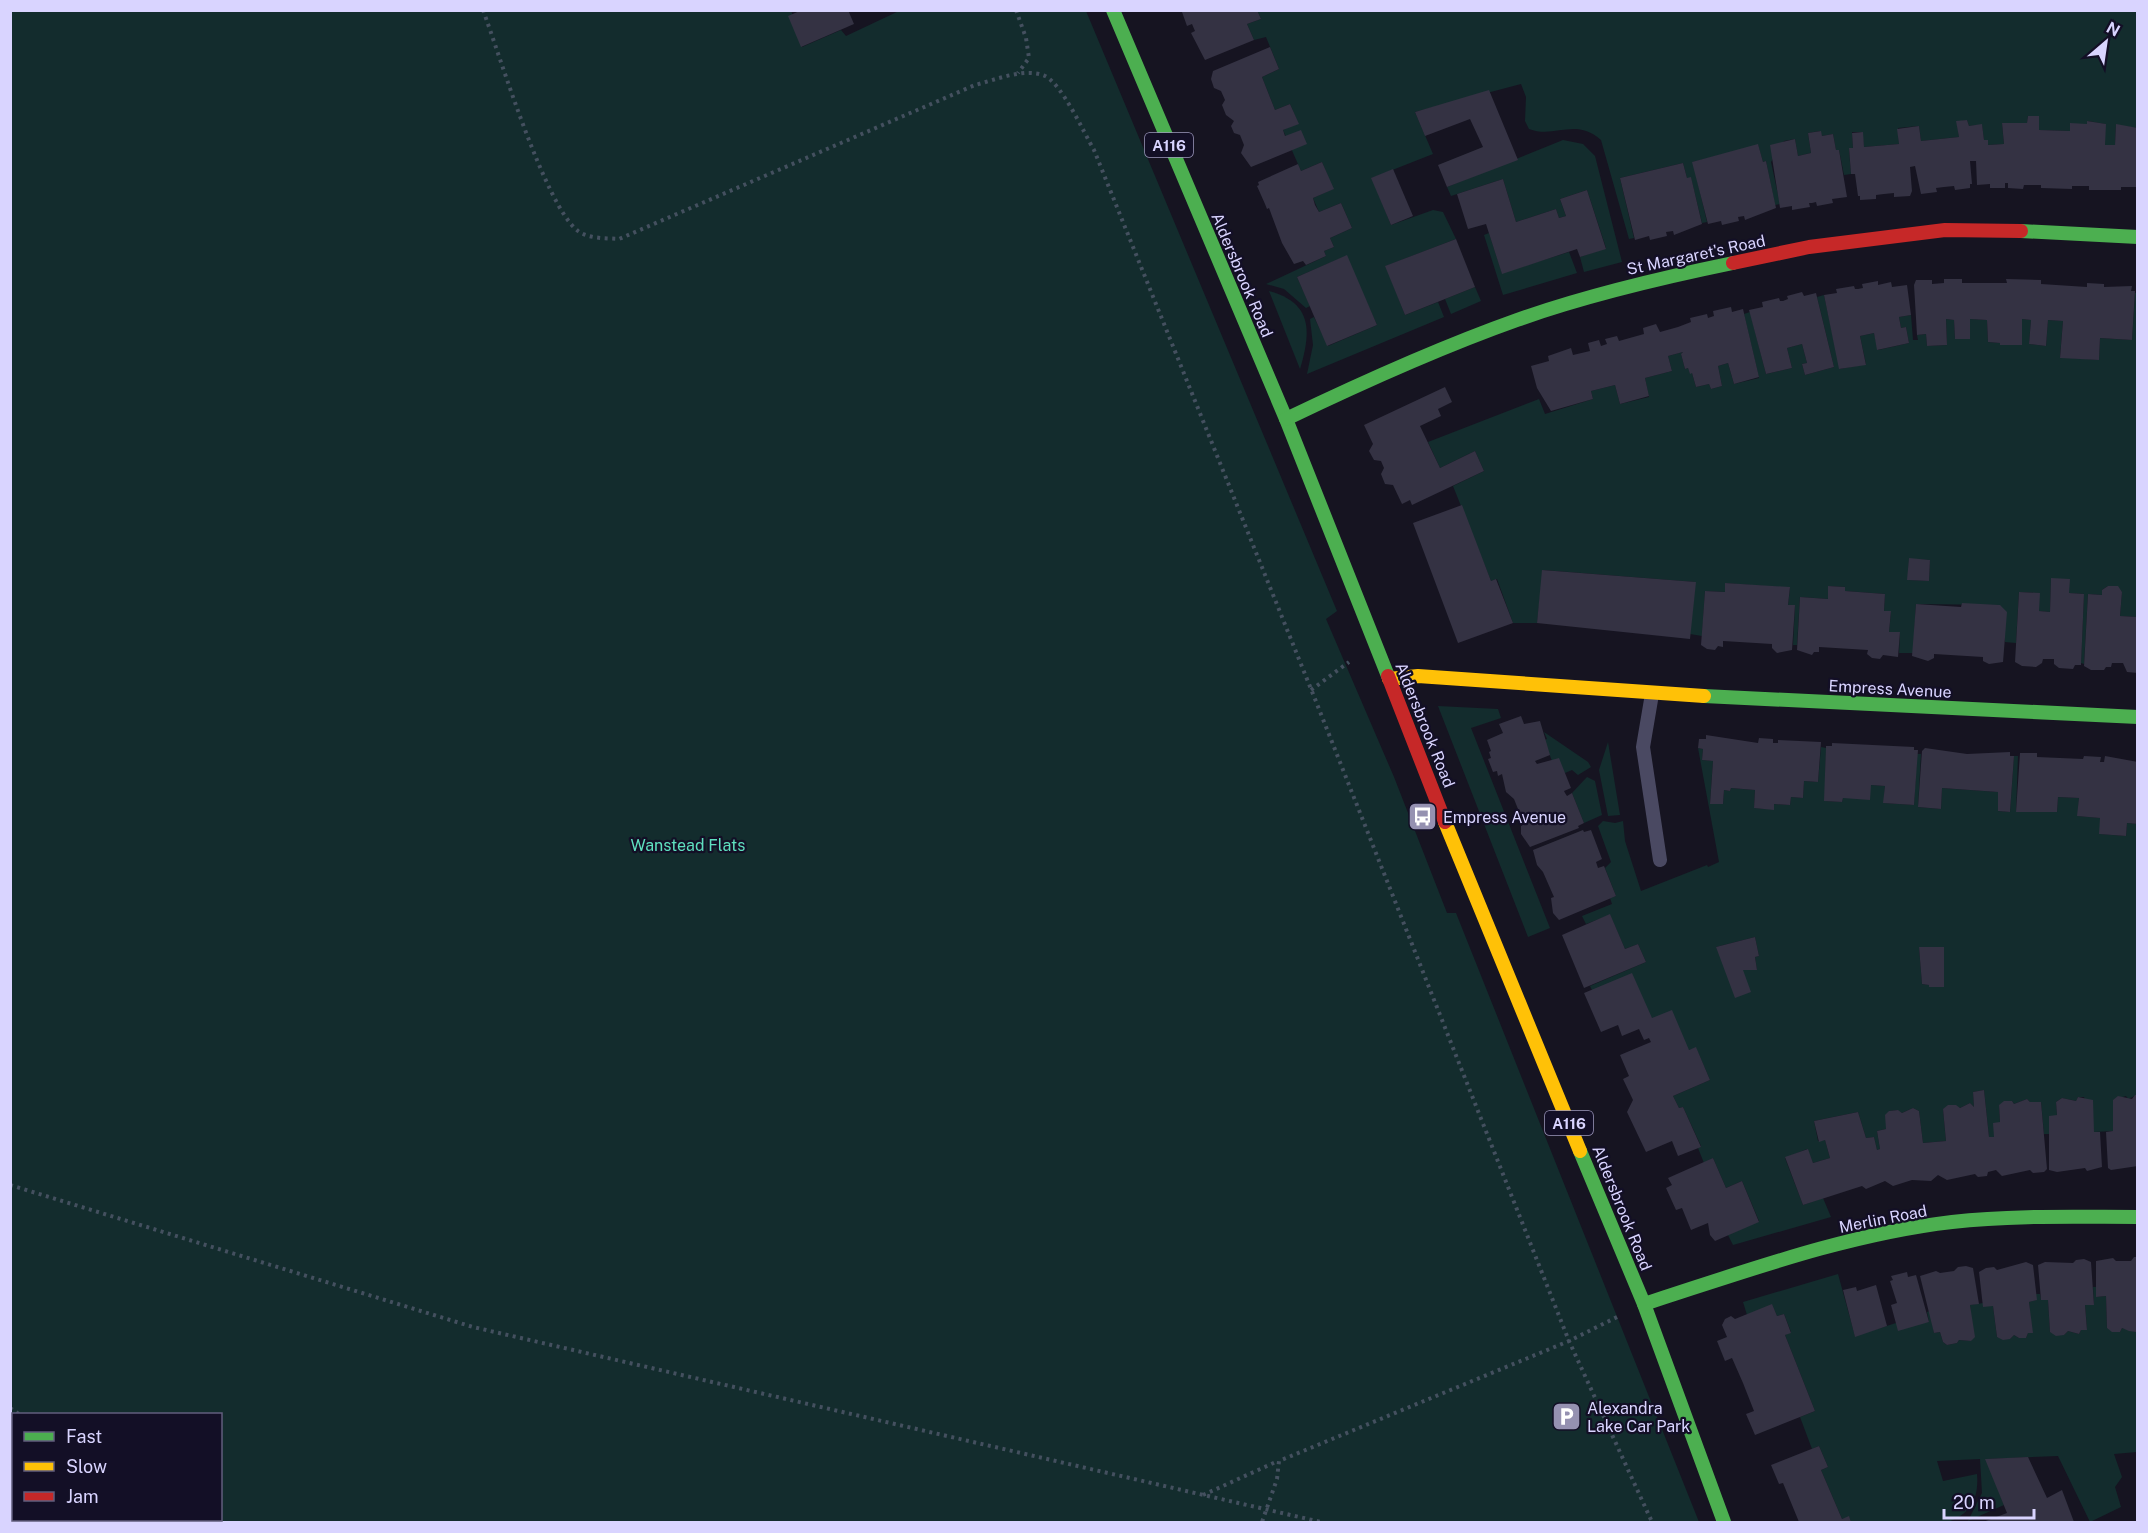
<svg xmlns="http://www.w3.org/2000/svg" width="2148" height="1533" font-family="'Public Sans',sans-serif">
	<rect width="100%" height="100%" fill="#161421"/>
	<!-- green -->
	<g fill="#132c2d" fill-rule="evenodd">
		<path d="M791,10L802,47L841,30L846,36L899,11H1086L1337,611L1326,619L1394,777L1447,913H1456L1699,1522H11L10,11ZM14,1414H220V1520H14Z"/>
		<path d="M1257,10L2137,11V128L2116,125L2115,145H2105V124L2088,121L2087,124L2070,131L2039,130V116H2028L2027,123H2002L2004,144L1988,145V140H1984L1982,125L1969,126L1967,120L1957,122L1959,137L1921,141L1919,126L1898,128L1899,144L1864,147L1862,132H1852L1853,148L1849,149L1851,174L1844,175L1839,150H1836L1833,134L1822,136L1820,131L1808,133L1811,153L1798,156L1795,139L1784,141L1771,162L1780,204L1775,205L1766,161L1763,162L1758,145L1693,162L1707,222L1702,223L1691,178H1687L1683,163L1620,178L1634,238L1629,239L1601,140C1575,117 1555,139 1529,129L1525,121L1526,97L1521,84L1415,112L1433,154L1372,178L1391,225L1433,210L1443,212L1456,239L1386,266L1405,315L1438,302L1444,317L1307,374L1313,345L1310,319L1314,317L1328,346L1377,325L1346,256L1297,277L1310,306L1306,308L1284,289L1266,284L1326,256L1324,251L1334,247L1330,238L1352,228L1341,203L1319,212L1313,198L1333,189L1322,162L1301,171L1283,130L1298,123L1290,104L1275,110L1262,77L1279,69L1266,37L1254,40L1247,24L1261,19Z"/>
		<path d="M1563,140L1583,144L1595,156L1622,262L1584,272L1580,257L1606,248L1587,190L1560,199L1566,216L1559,218L1556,209L1516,222L1503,179L1451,196L1447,187Z"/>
		<path d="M1489,233L1502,273L1569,252L1577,273L1503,295L1484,235Z"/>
		<path d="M1475,287L1481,301L1451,314L1445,299Z"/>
		<path d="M1269,291C1313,303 1311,332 1300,369Z"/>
		<path d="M2135,293H2137V617L2120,616L2122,592L2117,586H2108L2102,590V595L2088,594L2084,664L2081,663L2084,594L2069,593V579H2051L2050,612L2039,611V593L2019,592L2016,643L2005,642L2000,605L1916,604L1913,653H1899L1900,633L1889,632L1891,612L1884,611L1885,594L1845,591V587L1829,586L1828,599L1800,597L1797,645H1793L1795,606L1788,605L1790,588L1725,583V592L1705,591L1702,636L1690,634L1695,582L1543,570L1537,623H1513L1497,579L1491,581L1453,486L1484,471L1475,451L1440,468L1428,442L1539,399L1545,414L1593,399L1591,391L1615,385L1620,404L1649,397L1645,378L1672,371L1668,356L1683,352L1681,354L1685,369L1688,368L1690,373H1692L1696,387L1709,384L1711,389L1722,386L1718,366L1728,363L1734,384L1759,378L1744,314L1750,312L1766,374L1792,368L1787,348L1802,344L1807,363L1802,364L1805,375L1834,367L1817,297L1824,295L1840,369L1866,364L1860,336L1874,333L1878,350L1909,343L1906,327L1901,328L1899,317L1911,315L1913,340H1918L1917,335L1926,334L1927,346L1947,345L1946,319L1954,320L1955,339L1970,338V319L1987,320L1988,342L2000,343V345H2022V319L2031,320L2029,344L2046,346L2048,320L2063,321L2060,357L2099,360L2100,338L2132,340ZM1909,559L1930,560L1929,581L1908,580Z"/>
		<path d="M1438,706L1498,709L1501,718L1471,728L1550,928L1528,937Z"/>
		<path d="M1544,732L1588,762L1591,767L1578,775L1572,770L1565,773L1552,761L1544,740L1547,739Z"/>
		<path d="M1608,742L1620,815L1608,816L1599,770Z"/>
		<path d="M1821,747L1826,748L1825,801L1842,802L1843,798L1871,785L1885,786L1884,803L1914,805L1917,754H1921L1918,807L1941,809L1942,788L1998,792V811L2010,812L2014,756H2018L2016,812H2057L2058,797L2079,798L2078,816L2100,818V834L2126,836L2127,823L2137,824V1095L2128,1099L2126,1096L2113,1100V1131L2094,1132L2084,1097H2078L2076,1101L2062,1098L2056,1102L2057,1115L2051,1134H2044L2041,1102H2030L2027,1099L2014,1104L2012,1101L1999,1105L2000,1122L1994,1137H1989L1984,1090L1973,1092L1974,1107L1970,1103L1960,1108C1948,1104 1953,1108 1943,1109L1946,1141L1923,1143L1919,1111L1913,1108L1902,1113L1897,1110L1889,1111L1886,1129L1877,1131L1880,1149L1877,1150L1874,1137L1866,1138L1858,1112L1814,1121L1818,1141L1825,1140L1830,1158L1813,1163L1807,1149L1785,1158L1803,1205L1823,1198L1831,1217L1733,1245L1728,1235L1759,1221L1742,1181L1726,1188L1713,1158L1704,1163L1698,1148L1701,1146L1683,1107L1679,1108L1673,1096L1710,1080L1696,1048L1689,1050L1652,1018L1592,990L1590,986L1646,962L1638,944L1625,949L1610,915L1586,924L1582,916L1612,904L1610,898L1616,896L1605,868L1611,862L1598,826L1603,821L1615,823L1623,821L1625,841L1641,891L1707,865L1708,867L1719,862L1698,748L1703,749L1702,760L1713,761L1710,803L1723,804L1724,790L1730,791L1731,788L1755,790L1754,808L1773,809L1774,804L1790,805L1791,797L1803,798L1804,781L1818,782ZM1755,937L1759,956L1755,957L1757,970H1743L1716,947ZM1919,947H1944V987H1929V985L1922,984Z"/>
		<path d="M1587,777L1595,781L1602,815L1584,823L1572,793Z"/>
		<path d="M1838,1274L1855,1336L1896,1323L1929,1322L1927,1312L1930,1311L1934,1333L1940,1332L1943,1342L1947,1345L1957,1343L1959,1340L1971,1341L1973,1337L1970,1305L1983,1303L1993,1306L1997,1337L2010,1339L2014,1335L2019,1338H2026L2028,1333H2032L2029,1302L2036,1300V1294H2040L2041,1300H2048L2050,1332L2064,1335L2068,1331L2079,1334L2081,1330L2087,1329L2085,1305L2094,1304L2093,1287H2096V1297L2106,1296L2107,1328L2120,1332L2122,1328L2136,1332L2137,1329V1452L2114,1454L2122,1477L2115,1487L2121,1507L2090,1522L2058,1456L1986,1459L2004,1505L1968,1521L1982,1493L1980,1459L1937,1461L1943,1481L1977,1474C1979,1498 1971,1514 1948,1522H1851L1849,1517L1842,1519L1821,1470L1828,1467L1819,1446L1812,1449L1800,1417L1815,1411L1785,1335L1791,1332L1784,1314L1777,1316L1772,1305L1747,1315L1743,1302Z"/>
	</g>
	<!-- building -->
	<g fill="#343243">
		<path d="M802,10H848L854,24L801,47L788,16Z"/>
		<path d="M1186,10H1257L1261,19L1247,24L1254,40L1205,60L1191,33L1195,31L1192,24L1187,26L1182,12Z"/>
		<path d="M1270,47L1279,69L1262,77L1275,110L1290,104L1299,124L1283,130L1285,136L1301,130L1307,144L1251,167L1241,153L1244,145L1240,135L1234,133L1231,126L1234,121L1226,115L1222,105L1225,100L1221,91L1214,88L1211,79L1213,71Z"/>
		<path d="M1489,90L1518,160L1447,187L1438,165L1483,147L1470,119L1425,136L1415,112Z"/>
		<path d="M2028,116H2039V130L2070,131V123L2087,124V121L2106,124L2105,145H2115L2116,124L2138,128V187H2121V190H2089V186H2072V189L2041,188V185H2024L2023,189L2008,188V183H2005V188H1990V184L1977,185L1976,161H1970L1972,184H1970V188L1955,190L1954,186L1944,187L1936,188L1937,192L1921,194L1915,166L1910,167L1912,191L1910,196L1894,197V193L1884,194L1876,195V199L1860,200V196H1858L1855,174H1851L1849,148H1853L1852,133L1863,132L1864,147L1899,144L1897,129L1919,126L1921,141L1959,137L1956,121L1967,120L1969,126L1982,124L1984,140H1988V145L2004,144L2002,123H2027Z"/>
		<path d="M1821,131L1822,136L1833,134L1836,150H1839L1847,197L1832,199L1833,203L1817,206L1816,202L1812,203H1809L1810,207L1792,210V206L1780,208L1770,145L1795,139L1798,156L1811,153L1808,133Z"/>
		<path d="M1758,144L1763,162L1766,161L1776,208L1745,220L1744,216L1738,217L1739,221L1722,225L1721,221L1708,224L1692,162Z"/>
		<path d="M1322,162L1334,189L1313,198L1315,205L1319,212L1341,203L1352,228L1330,238L1334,247L1324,251L1326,256L1306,265L1303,261L1294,264L1282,243L1269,208L1267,209L1265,204L1257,186L1259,185L1258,182L1298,164L1301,171Z"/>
		<path d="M1683,163L1687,178L1691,177L1702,224L1674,235L1673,231L1666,232L1667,236L1650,240L1649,236L1635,240L1620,178Z"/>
		<path d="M1393,169L1413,216L1391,225L1371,178Z"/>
		<path d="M1503,179L1516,222L1556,209L1559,218L1566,216L1560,199L1587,190L1606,249L1580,257L1577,249L1502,274L1486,224L1468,229L1457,194Z"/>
		<path d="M1456,239L1475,287L1405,315L1385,266Z"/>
		<path d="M1347,255L1377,325L1327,346L1297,277Z"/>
		<path d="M1944,279H1962V283H2007L2006,279L2041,280V284L2087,287V283L2104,284V287L2132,286L2131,291H2135L2132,340L2100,338L2099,360L2060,358L2063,321L2048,320L2046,346L2029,344L2031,320L2022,319V345H2000V343L1988,342L1987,320L1970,319V339H1955L1954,320L1946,319L1947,345L1927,346L1926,334L1917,335L1914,285L1916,280H1932V284L1944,283Z"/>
		<path d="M1878,281V285L1891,282L1892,287L1907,285L1911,315L1899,317L1901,328L1906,327L1909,343L1877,350L1874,333L1860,336L1866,365L1839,369L1824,295L1837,293L1836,289L1854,286L1855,289H1858L1863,288L1862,284Z"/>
		<path d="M1802,292L1804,296L1816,293L1834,367L1805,375L1802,364L1807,363L1802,344L1787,348L1792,368L1766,374L1749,310L1763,307L1762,302L1779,298L1780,301H1783L1788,299L1787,296Z"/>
		<path d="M1731,307L1732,312L1743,309L1759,377L1734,384L1728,363L1718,366L1722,386L1711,389L1709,384L1696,387L1692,373L1690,374L1688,368L1685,369L1681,354L1683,352L1668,356L1672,371L1645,378L1649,396L1620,404L1615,385L1591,391L1593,399L1551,411L1537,388L1531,366L1549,361L1548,356L1571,348L1573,355L1590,351L1588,343L1599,340L1601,346L1607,344L1605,339L1617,336L1619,341L1644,334L1643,328L1656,324L1660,332L1678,327L1691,322L1690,318L1707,314L1708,318L1714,316L1713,311Z"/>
		<path d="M1445,387L1452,402L1438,409L1441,416L1420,426L1440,468L1475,451L1484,471L1412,505L1410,500L1402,504L1393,485L1385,484L1381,474L1384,468L1381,461L1374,460L1369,451L1373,444L1364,425Z"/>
		<path d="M1462,505L1491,581L1496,579L1513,623L1458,643L1413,523Z"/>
		<path d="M1909,558L1930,560L1929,581L1907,580Z"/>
		<path d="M1542,570L1696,582L1690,639L1537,623Z"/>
		<path d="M2051,578L2070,579L2069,593L2084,594L2081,665H2075L2073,669L2059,668L2054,664V659H2043L2042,663L2036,667L2022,666L2015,662L2019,592L2040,593L2039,611L2050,612Z"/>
		<path d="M1725,583L1790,587L1788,605H1795L1792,650L1777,653L1772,648V644L1723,641V647L1718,646L1715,650L1707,649L1701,645L1705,591L1725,592Z"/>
		<path d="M1828,586L1845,587V591L1885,594L1884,611H1891L1889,632H1900L1898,657L1883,655L1880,659L1872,658L1867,654L1868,650L1819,647V652H1814L1812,655L1797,650L1800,597L1828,599Z"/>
		<path d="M2108,586H2118L2122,592L2120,616L2138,617V673L2127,672L2123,663H2112L2111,667H2106L2104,670H2091L2084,666L2088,594L2102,595V590Z"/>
		<path d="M1962,603L2000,605L2007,612L2003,662L1989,664L1983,661V657L1934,654V658L1928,661L1912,656L1916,604L1961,607Z"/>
		<path d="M1521,716L1524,724L1540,721L1550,755L1535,761L1537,764L1559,758L1571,788L1564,791L1565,793L1567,796L1572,793L1584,823L1578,826L1579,828L1530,847L1521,834V826L1524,824L1514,799L1506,792L1502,774L1498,776L1497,771L1493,772L1488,759L1491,758L1489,752L1491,751L1487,740L1503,733L1499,724Z"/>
		<path d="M1706,735L1758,743L1759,738L1773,739V743H1778V740L1821,742L1818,782L1804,781L1803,798L1791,797L1790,805L1774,804V810L1754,808L1755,790L1731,788L1730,791L1724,790L1723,804H1710L1713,761L1702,760L1703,749L1698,748L1699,739H1706Z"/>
		<path d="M1832,743L1914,747V750H1918L1914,805L1883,803L1885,786L1871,785L1870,800L1843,798L1842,802L1824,801L1826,746H1832Z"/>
		<path d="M1925,748L1967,754L2010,752V756H2014L2010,812L1998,811V792L1942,788L1941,809L1918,807L1922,751Z"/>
		<path d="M2020,753H2037V757L2083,759L2084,756L2101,757L2100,762H2104L2105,756L2138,762V824L2127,823L2126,836L2099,834L2100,818L2077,816L2079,798L2058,797L2057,812H2016Z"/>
		<path d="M1583,830L1584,832L1591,830L1602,859L1596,862L1598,868L1604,866L1616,896L1559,920L1553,913L1551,898L1554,897L1543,872L1537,865L1533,850Z"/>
		<path d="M1610,914L1625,949L1638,944L1646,962L1584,988L1562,935Z"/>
		<path d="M1755,937L1759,956L1755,957L1757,970H1743L1751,992L1735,998L1716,947Z"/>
		<path d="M1919,947H1944V987H1929V985L1922,984Z"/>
		<path d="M1632,973L1652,1018L1672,1010L1689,1050L1696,1047L1710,1080L1673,1096L1679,1108L1683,1107L1701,1147L1678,1156L1672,1141L1646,1152L1627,1112L1633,1100L1623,1079L1629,1076L1620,1055L1651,1042L1649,1038L1644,1040L1639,1029L1622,1036L1618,1025L1601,1032L1584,993Z"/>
		<path d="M1984,1090L1989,1137H1994L1993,1123L2000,1122L1999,1105L2004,1101H2012L2014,1104L2027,1099L2030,1102H2041L2047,1169L2044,1172L2033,1173L2030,1170L2002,1176L1996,1170L1988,1172L1987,1176L1978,1177L1975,1174L1947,1180L1938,1175L1931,1181L1912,1180L1893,1186L1885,1181L1866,1189L1862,1186L1803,1205L1785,1157L1808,1149L1813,1163L1830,1158L1825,1140L1819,1142L1814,1121L1858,1112L1866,1138L1874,1137L1877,1150L1880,1149L1877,1131L1886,1129L1885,1115L1889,1111L1898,1110L1902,1113L1913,1108L1919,1111L1923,1143L1946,1141L1943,1109L1948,1105H1956L1960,1108L1970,1103L1974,1107L1973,1092Z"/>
		<path d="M2135,1095H2138V1166L2111,1170L2108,1168L2106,1132L2113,1131V1100L2118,1096L2132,1099Z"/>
		<path d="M2078,1097L2093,1100L2094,1132H2100L2102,1167L2087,1171L2085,1168L2057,1172L2049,1170V1116L2057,1115L2056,1102L2062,1098L2076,1101Z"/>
		<path d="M1713,1158L1726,1188L1742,1181L1759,1222L1715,1241L1710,1235L1708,1223L1691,1230L1682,1208L1676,1210L1666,1188L1672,1185L1668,1178Z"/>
		<path d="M2134,1257H2138V1329L2136,1332L2129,1331L2122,1328L2120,1332H2112L2107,1328L2106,1296L2096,1297V1261L2113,1258L2116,1261H2131Z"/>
		<path d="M2084,1259L2091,1262L2094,1305H2085L2087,1330H2081L2079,1334L2068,1331L2064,1335L2056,1336L2050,1332L2048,1300H2041L2038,1265L2045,1262L2073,1263L2076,1260Z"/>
		<path d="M2026,1262L2033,1265L2037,1300L2029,1302L2033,1333H2028L2026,1338H2019L2014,1335L2010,1339L2003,1340L1997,1337L1993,1306L1983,1307L1979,1272L1986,1268L1994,1267L1997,1270Z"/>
		<path d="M1966,1266L1973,1268L1979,1304L1970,1305L1975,1337L1971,1341L1959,1340L1957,1343L1947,1345L1943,1342L1940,1332L1934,1333L1920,1276L1936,1271L1940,1273L1954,1271L1958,1267Z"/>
		<path d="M1907,1272L1908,1277L1916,1275L1929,1322L1898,1331L1891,1305L1897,1303L1890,1281L1893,1280L1891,1276Z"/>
		<path d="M1876,1285L1887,1326L1855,1337L1843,1290L1856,1287L1857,1291Z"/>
		<path d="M1772,1304L1777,1316L1784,1314L1791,1333L1785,1335L1815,1411L1755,1435L1746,1414L1754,1411L1743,1383L1732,1358L1725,1361L1717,1341L1727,1337L1722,1325L1725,1319L1731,1316L1735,1319Z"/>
		<path d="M1819,1446L1828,1467L1821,1470L1842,1519L1849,1516L1851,1522H1799L1783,1483L1779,1484L1771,1465Z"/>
		<path d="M2028,1457L2047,1498L2062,1490L2074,1522H1983L2007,1513L1985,1459Z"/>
	</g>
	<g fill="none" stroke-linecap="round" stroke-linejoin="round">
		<!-- path -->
		<g stroke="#44505f" stroke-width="4" stroke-dasharray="3 4.5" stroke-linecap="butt">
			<path d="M483,10C500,56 545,206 578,231C589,239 606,238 619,239L975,85C995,80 1025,67 1045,76C1062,84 1084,133 1094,150L1315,699L1569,1341L1279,1461L1277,1479L1262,1522"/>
			<path d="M1016,10L1026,38L1029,58L1018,73"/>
			<path d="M1311,690L1349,662"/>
			<path d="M10,1185L473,1327L1321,1522"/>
			<path d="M1617,1317L1569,1341L1652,1522"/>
			<path d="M10,1408L19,1414"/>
			<path d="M1203,1495L1278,1461"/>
			<path d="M162,1520L166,1522"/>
		</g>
		<!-- lane -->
		<path stroke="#4a4962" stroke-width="14" d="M1652,694L1643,747L1660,860"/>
		<!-- fast -->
		<g stroke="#4caf50" stroke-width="14">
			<path d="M1113,10L1286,419L1388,676"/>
			<path d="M2021,231L2138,237"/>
			<path d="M1286,419C1361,383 1438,348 1517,320C1587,295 1660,278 1733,263"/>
			<path d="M1704,696L2138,717"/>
			<path d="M1580,1151L1644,1304L1724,1522"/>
			<path d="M1644,1304C1744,1272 1847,1234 1952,1222C2013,1215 2076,1217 2138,1217"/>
		</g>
		<!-- slow -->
		<g stroke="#ffc107" stroke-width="14">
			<path d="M1389,679L1418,676L1704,696"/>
			<path d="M1445,822L1580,1151"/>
		</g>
		<!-- jam -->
		<g stroke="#c62828" stroke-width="14">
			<path d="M1733,263L1809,247L1945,230L2021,231"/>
			<path d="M1388,676L1445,822"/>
		</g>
	</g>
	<!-- icons -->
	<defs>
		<symbol id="bus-square" viewBox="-11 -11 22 22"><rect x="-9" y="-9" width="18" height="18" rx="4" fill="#9591b1" stroke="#130f26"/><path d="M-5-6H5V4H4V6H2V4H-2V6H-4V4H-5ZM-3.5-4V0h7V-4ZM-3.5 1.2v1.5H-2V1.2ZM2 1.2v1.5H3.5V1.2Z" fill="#fff"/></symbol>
		<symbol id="parking-square" viewBox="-11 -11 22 22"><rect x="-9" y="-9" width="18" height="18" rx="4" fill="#9591b1" stroke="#130f26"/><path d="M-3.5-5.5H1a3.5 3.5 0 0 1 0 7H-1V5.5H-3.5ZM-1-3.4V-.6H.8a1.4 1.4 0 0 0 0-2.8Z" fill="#fff"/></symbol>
	</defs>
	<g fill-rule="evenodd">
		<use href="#bus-square" x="1406" y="800" width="33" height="33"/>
		<use href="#parking-square" x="1550" y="1400" width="33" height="33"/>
	</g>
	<g text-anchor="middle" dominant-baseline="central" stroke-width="4.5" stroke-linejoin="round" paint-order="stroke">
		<!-- shield labels -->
		<g fill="#130f26" stroke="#9e99be" stroke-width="1.5">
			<rect x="1145" y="133" width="48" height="24" rx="4.5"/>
			<rect x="1545" y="1111" width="48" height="24" rx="4.5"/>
		</g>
		<g font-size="15" font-weight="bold" fill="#d9d4ff">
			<text x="1169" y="145">A116</text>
			<text x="1569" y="1123">A116</text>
		</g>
		<!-- street labels -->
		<g font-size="16" fill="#d9d4ff" stroke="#130f26">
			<text transform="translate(1696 255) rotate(-12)">St Margaret's Road</text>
			<text transform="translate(1242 275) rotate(67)">Aldersbrook Road</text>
			<text transform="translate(1890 689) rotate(3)">Empress Avenue</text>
			<text transform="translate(1425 725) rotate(68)">Aldersbrook Road</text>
			<text transform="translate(1622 1208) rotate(68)">Aldersbrook Road</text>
			<text transform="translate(1883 1219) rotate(-11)">Merlin Road</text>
		</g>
		<!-- poi labels -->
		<g font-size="16" fill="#d9d4ff" stroke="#130f26" text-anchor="start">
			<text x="1443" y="817">Empress Avenue</text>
			<text x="1587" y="1408">Alexandra<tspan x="1587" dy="18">Lake Car Park</tspan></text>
		</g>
		<!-- park labels -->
		<g font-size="16" fill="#5fe0c0" stroke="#130f26">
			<text x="688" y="845">Wanstead Flats</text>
		</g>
	</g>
	<!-- border -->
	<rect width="2148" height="1533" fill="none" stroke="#d9d4ff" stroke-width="24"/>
	<!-- legend -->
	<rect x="12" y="1413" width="210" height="108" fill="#130f26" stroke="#625e7d" stroke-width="1.5"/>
	<rect x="24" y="1432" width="30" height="9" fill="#4caf50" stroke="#625e7d" stroke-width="1.5"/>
	<text x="66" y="1443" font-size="18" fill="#d9d4ff">Fast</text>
	<rect x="24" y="1462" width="30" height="9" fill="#ffc107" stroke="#625e7d" stroke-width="1.5"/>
	<text x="66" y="1473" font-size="18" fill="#d9d4ff">Slow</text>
	<rect x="24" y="1492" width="30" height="9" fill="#c62828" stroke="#625e7d" stroke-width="1.5"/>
	<text x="66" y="1503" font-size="18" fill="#d9d4ff">Jam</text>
	<!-- north arrow -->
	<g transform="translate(2106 42) rotate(29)" stroke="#130f26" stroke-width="4.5" paint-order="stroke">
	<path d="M0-4.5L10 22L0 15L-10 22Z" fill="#d9d4ff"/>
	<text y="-9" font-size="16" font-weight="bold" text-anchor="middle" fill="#d9d4ff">N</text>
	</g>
	<!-- scale -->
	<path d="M1944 1509v9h90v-9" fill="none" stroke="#d9d4ff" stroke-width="3"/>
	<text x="1953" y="1509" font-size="18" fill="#d9d4ff" stroke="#130f26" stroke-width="4.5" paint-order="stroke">20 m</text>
</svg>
